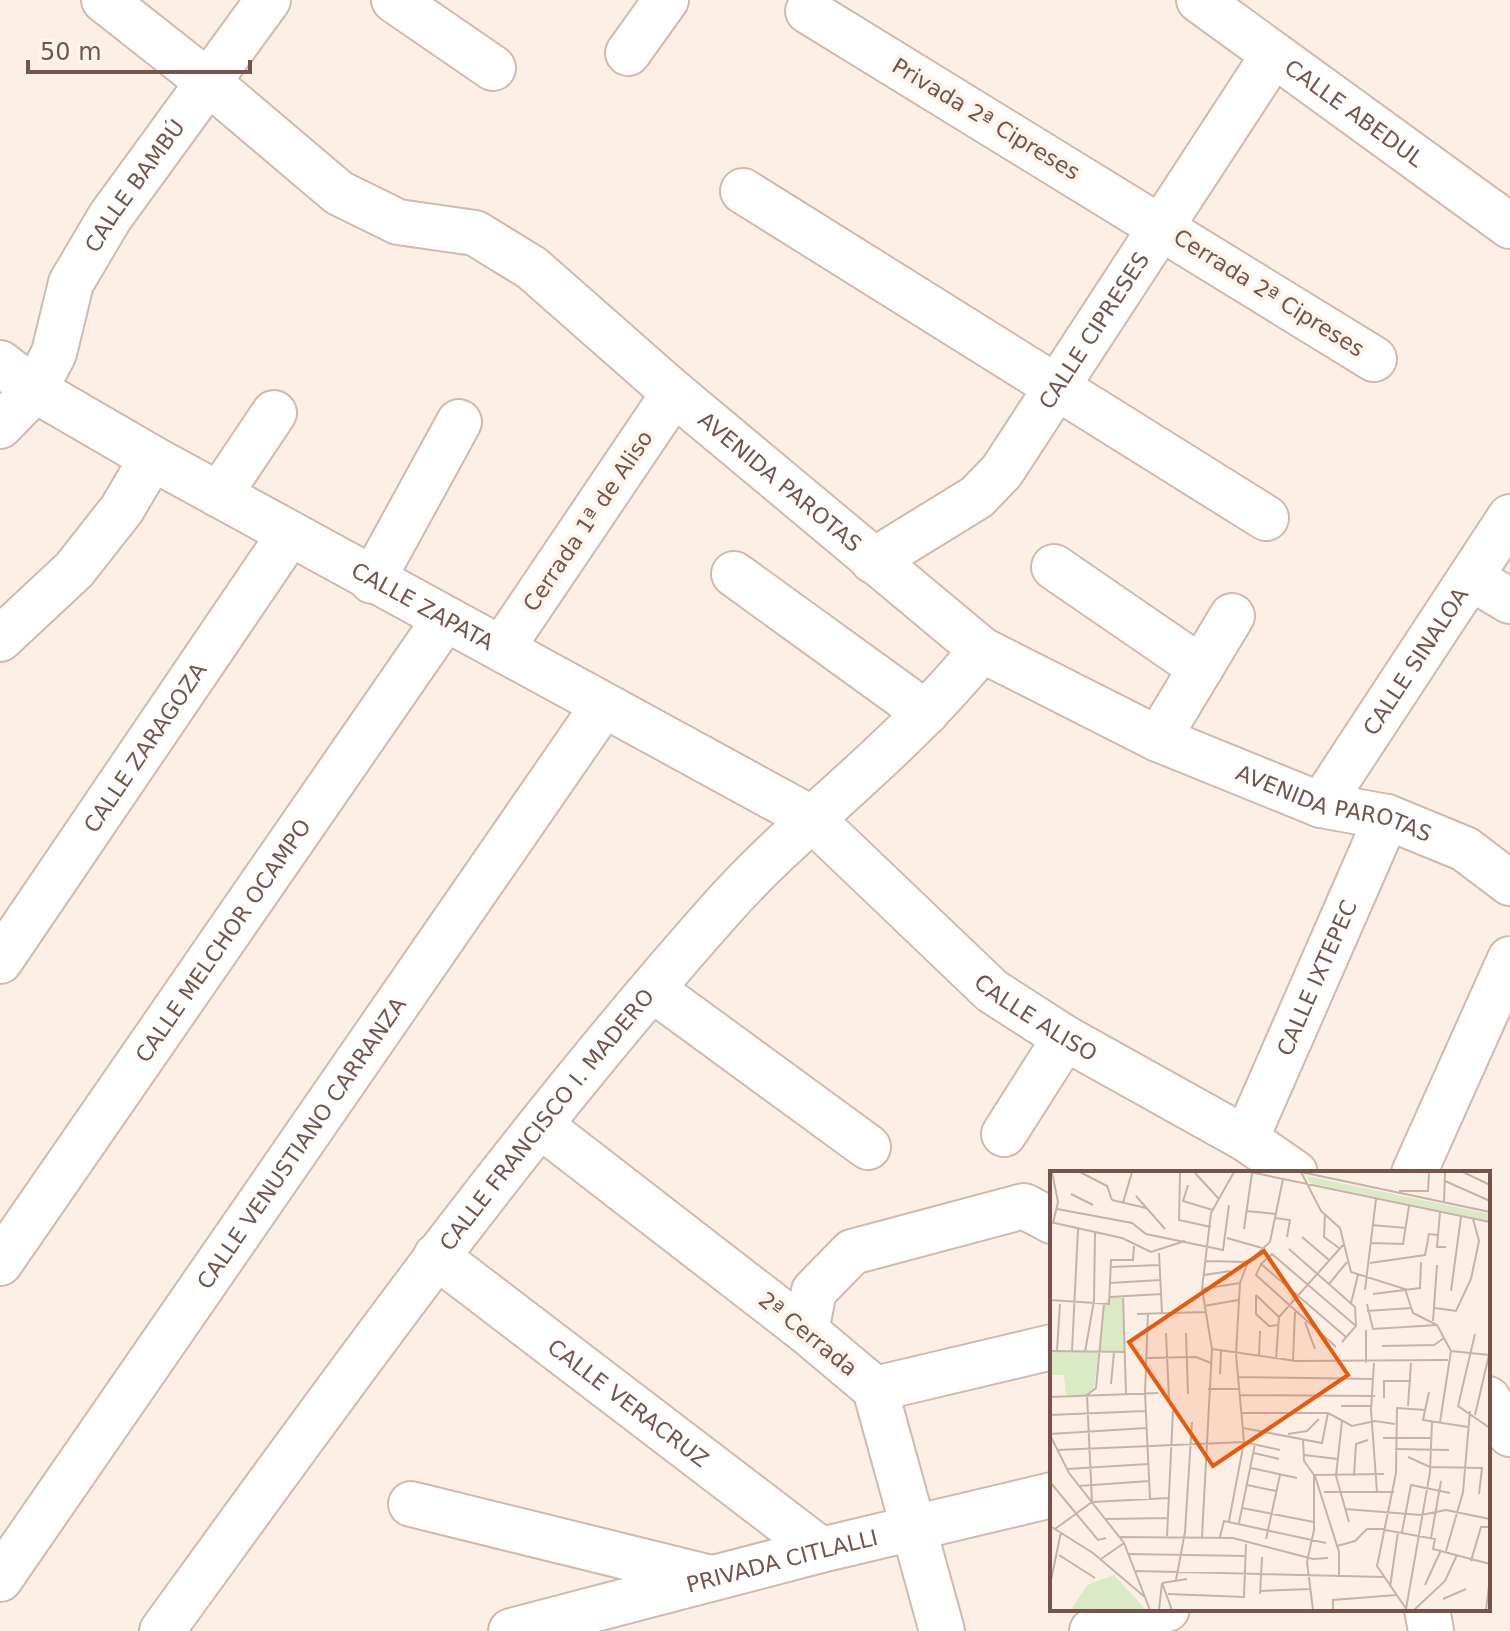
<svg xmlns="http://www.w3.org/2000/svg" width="1510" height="1631" font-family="'DejaVu Sans',sans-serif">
	<rect width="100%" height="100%" fill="#fcf0e6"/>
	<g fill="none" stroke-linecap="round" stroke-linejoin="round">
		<defs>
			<g id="minor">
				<path id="s1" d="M104,0L208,82L339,193L398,222L475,233L532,268L674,393L982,650L1158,739L1321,805L1387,817L1465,849L1510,883"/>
				<path d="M394,0L493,68"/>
				<path id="s2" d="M1199,0L1510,226"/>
				<path d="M808,11L1374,359"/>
				<path d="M628,53L666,0"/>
				<path d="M743,191L1266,518"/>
				<path id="s3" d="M0,363L35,390L152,458L811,818L992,991L1065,1038L1246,1139L1295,1173"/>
				<path id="s4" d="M0,426L35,390L54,353L71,283L110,217L268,0"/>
				<path d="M219,495L274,413"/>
				<path id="s5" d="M873,561L977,497L1002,471L1272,57"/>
				<path d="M1054,567L1201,668"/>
				<path d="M734,574L926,713"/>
				<path d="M1471,578L1510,601"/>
				<path d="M372,581L459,422"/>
				<path d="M0,639L74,570L122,509L152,458"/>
				<path d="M502,648L674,393"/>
				<path d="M1158,739L1232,616"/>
				<path id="s6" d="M1321,805L1510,517"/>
				<path id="s7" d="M0,961L289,535"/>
				<path d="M652,989L868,1147"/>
				<path d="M541,1126L806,1331L875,1389L942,1631"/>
				<path d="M1004,1134L1065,1038"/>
				<path id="s8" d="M1246,1139L1387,817"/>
				<path d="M1414,1173L1510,959"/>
				<path id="s9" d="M436,1256L821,1550"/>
				<path id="s10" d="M0,1263L445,619"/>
				<path d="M806,1331L814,1291L852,1252L1024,1206L1052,1221"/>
				<path d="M875,1389L1052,1347"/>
				<path d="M1488,1399L1510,1434"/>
				<path d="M411,1504L707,1577"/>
				<path id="s11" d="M0,1579L603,706"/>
				<path d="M1427,1609L1431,1631"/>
				<path id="s12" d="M162,1631C341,1384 519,1136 722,908C785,837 861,780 926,712C946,692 964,671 982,650"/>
				<path id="s13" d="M511,1631L821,1550L1052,1495"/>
				<path d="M1092,1631L1167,1609"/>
			</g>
		</defs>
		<!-- minor casing -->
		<use href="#minor" stroke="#d0b9af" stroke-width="48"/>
		<!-- minor -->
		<use href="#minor" stroke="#fff" stroke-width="44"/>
	</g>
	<g text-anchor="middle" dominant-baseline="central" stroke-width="8" stroke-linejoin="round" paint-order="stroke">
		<!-- street labels -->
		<g font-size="22" fill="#76544b" stroke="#fff5ed">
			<text stroke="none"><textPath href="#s2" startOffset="192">CALLE ABEDUL</textPath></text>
			<text transform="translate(986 119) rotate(31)">Privada 2ª Cipreses</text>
			<text stroke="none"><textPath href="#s4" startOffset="280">CALLE BAMBÚ</textPath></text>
			<text transform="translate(1269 293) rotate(32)">Cerrada 2ª Cipreses</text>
			<text stroke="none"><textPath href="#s5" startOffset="326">CALLE CIPRESES</textPath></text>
			<text stroke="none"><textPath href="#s1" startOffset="842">AVENIDA PAROTAS</textPath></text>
			<text transform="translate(588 521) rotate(-56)">Cerrada 1ª de Aliso</text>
			<text stroke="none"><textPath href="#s3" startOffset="488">CALLE ZAPATA</textPath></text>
			<text stroke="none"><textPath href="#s6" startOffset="172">CALLE SINALOA</textPath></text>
			<text stroke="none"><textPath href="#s7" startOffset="258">CALLE ZARAGOZA</textPath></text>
			<text stroke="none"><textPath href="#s1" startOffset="1490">AVENIDA PAROTAS</textPath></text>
			<text stroke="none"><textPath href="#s10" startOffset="392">CALLE MELCHOR OCAMPO</textPath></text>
			<text stroke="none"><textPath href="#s8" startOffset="176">CALLE IXTEPEC</textPath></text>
			<text stroke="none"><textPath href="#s3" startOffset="1232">CALLE ALISO</textPath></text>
			<text stroke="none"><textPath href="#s12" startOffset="640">CALLE FRANCISCO I. MADERO</textPath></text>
			<text stroke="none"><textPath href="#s11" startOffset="530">CALLE VENUSTIANO CARRANZA</textPath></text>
			<text transform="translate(808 1334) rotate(39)">2ª Cerrada</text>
			<text stroke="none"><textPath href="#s9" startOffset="242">CALLE VERACRUZ</textPath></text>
			<text stroke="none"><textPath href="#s13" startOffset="280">PRIVADA CITLALLI</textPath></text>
		</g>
	</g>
	<!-- overview -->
	<g transform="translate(1050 1171)">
		<rect width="440" height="440" fill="#fcf0e6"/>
		<path d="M256,5L440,43V50L260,12ZM60,126H72L74,180L50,181L54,133ZM0,181H49L44,217L36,224H16L14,204H0ZM64,404L96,439H21L37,414Z" fill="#d9eac4"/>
		<path fill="none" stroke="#c6b2a8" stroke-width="2" d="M2,1L8,31L3,52M30,1L57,15L62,29M200,1L440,51M251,1L271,40L290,57L301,101L355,118L363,142L387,154L401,180L440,184M251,1L440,41M413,1L440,14M130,2L129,49L161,56M145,2L169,28M395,10L440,30M138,14L133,30L163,39M349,20H378L379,1M21,23L43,34M86,25L115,58M62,29L96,37M73,32L82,1M394,32L395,1M7,38L82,52L96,63L173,79L179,34M196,40L226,43M390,41L387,76H396M275,44L274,66L289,77M225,47L240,49L237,66M0,51L72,67L101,81L135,70M322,54L356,57M194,58L202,2M252,66L279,89M177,67L212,77M320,72L353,73L359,35M239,78L305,136L306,155L292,171M109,82L112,142M156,90L198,91M320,92L375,84L379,63L387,64M211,93L296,166M61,96L109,94M154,104L180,100M60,112L110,109M279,113L297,91M152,118L190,112M315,119L326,28M401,120L411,46M323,123L370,117L371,91M206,124V143L219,155L228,154M206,124L229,146M73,125L76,223M60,126L111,123M0,129L59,133L61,89H83L84,75M301,132L308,104M317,133L323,158L387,154M154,135L188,129M385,137L406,140L421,108L429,70L423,48M317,140L361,137M98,142L95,222L100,328M87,143L156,141M383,150L387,94M255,151L265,178M116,162L119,228M136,162L138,223M425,163L408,235L440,257M332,175L384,174L394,167M286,176L206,104L211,93L222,83L306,155M162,178L246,190L398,189M0,180L75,181M7,180L10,133M22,180L28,58M35,181L44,130L45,62M209,186L210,160M97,187L146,186L161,192M226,188L229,146L293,74M243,189L245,141M316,192V159M324,192L321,239L327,321M170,203L171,179M188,206L324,208M61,213L64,181M158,218H189M379,221L373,249L418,256M190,224L325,225M0,226L108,222M334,227V210H361M291,235H322M358,235L361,192M191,242H278M278,242L302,255L325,250L345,253M0,244L95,240M425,244L439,184M292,250L286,305L299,351M390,251L401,180M193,257L272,272L278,242M0,263L96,257M238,263L257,260L269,248M0,264L19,302L74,372L100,439M333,267H382M253,269L254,290L264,304V359L257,391L263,439M345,278L399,279M7,279L194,271L230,279M204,282L229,288M254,284L288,288M358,286L380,296L432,297L429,323M201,297L247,307M17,298L98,293M264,304L334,303M265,305L289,381V405M304,305L306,273L318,269M0,311L48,369L56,367M197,314L226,320M29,315L99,310M274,321H344M42,331L37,224L46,217L54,133M192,337L264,351M295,338L371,344L396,339L440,348M56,348L118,347M179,350L194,271L186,183L190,112L198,91L220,71L233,8M189,352L205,273M0,355L43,382L96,427M5,358L42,331L119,327M335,359L385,368L383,378L440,393M352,361L361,314L400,322M117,365L123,240M70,366L183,367L263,388L278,387M152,366L162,178L152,118L161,42L184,1M170,366L174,350L276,372M381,367L391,310M216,368L230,304M287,375L305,370L317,358H335M396,380L413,321L420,240M79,383L196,385M9,384L45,407M51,388L74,372M421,390L431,356H440M86,400L334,406M126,409L135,361L142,251M112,412L122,439M112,412L137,408M0,414L11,361M375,414L391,379M340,416L348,361M210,420L261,418M118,423L194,426L196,373M210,423L212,386M393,428L416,418M356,438L380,301L382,250M109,439L112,412M283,439V429L346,424M357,439L327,395L346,302L347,237L376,239M364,439L395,410L407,384M436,439L440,407"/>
		<path fill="#e8590c" fill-opacity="0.15" stroke="#e8590c" stroke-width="4" d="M214,80L298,204L163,295L79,171Z"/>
		<rect width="440" height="440" fill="none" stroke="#76544b" stroke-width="4"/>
	</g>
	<!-- scale -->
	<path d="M28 60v12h222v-12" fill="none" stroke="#76544b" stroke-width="4"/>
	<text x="40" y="60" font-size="24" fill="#76544b" stroke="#fff5ed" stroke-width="6" paint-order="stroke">50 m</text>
</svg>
